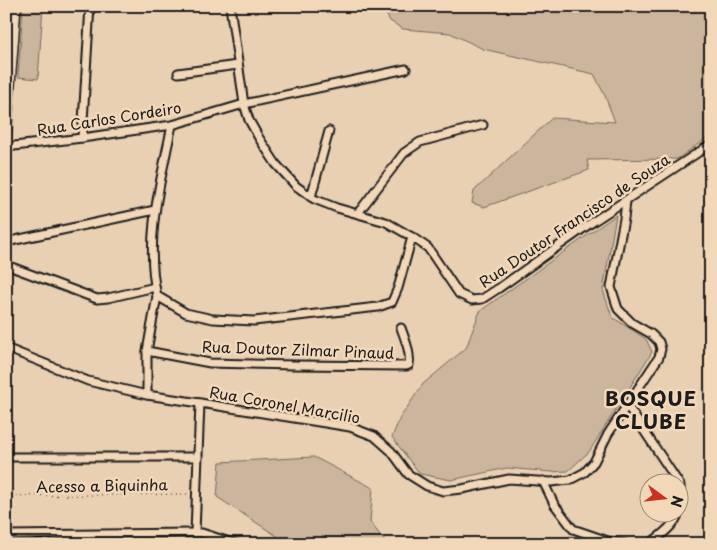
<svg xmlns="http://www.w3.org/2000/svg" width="717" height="550" font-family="'Playpen Sans',sans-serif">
	<rect width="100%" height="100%" fill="#e9d0b3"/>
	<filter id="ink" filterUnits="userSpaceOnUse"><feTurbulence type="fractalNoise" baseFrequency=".02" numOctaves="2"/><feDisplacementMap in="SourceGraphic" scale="10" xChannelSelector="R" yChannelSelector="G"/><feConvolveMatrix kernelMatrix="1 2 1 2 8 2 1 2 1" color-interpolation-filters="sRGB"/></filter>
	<g filter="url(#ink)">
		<!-- green -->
		<g fill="#cbb59d" stroke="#74685c">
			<path d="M23,6H43L38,79L18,77Z"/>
			<path d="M382,6H711V135L677,159L587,160L589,170L484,207L472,203L474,191L552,118L615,122L605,96L594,74L483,49L450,33L403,29L390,21Z"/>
			<path d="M616,215L603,290L612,317L646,339L652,352L589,452L568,471L551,472L507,468L451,480L420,474L406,456L392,437L400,418L423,384L466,348L480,311Z"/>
			<path d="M314,457L373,488L370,522L387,544H289L217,497L220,462Z"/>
		</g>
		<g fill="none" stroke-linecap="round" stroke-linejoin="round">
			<defs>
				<g id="minor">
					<path d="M230,6L244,104L249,120L259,138L276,164L296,186L314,199L337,208L386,222L412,237L428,248L459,294L472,300L482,299L499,288L591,223L711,144"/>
					<path d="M178,73L238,65"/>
					<path d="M82,138L90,6"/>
					<path d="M6,147L82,138L172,125L244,104L406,69"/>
					<path d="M311,197L329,131"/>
					<path d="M358,213L404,153L420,142L483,125"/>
					<path d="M6,242L155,210"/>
					<path d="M6,265L97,299L108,298L155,287"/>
					<path d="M157,296L186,313L213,319L254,321L378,307L392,302L398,288L412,237"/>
					<path d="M6,348L88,381L147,395L200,403L350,427L374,436L391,451L408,474L427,486L443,491L462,489L509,479L551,482L570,480L585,472L594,462L608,434L659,357L661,349L659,342L651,334L632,323L618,309L611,287L624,219L626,201"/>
					<path d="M147,351L210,363L295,365L406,366L409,365C411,353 405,339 401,328"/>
					<path d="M147,395V351L157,296C144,239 161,180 172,125"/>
					<path d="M627,405L678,482"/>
					<path d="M6,457H198"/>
					<path d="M543,481L554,504L573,529L608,541L625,544"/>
					<path d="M680,485L681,502L680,510"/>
					<path d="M195,533L200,403"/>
					<path d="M6,535L195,533H202L236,544"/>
					<path d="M649,544C659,537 676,525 679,512"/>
				</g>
				<path id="major" d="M6,139L16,6"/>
			</defs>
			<!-- minor casing -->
			<use href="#minor" stroke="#1c1c1c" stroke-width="11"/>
			<!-- major casing -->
			<use href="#major" stroke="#1c1c1c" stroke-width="12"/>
			<!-- path -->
			<g stroke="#1c1c1c" stroke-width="1" stroke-dasharray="1 4" stroke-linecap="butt">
				<path d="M6,229L10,153"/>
				<path d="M6,496L189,494"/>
			</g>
			<!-- minor -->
			<use href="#minor" stroke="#f2d7b9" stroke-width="7"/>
			<!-- major -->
			<use href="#major" stroke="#f2d7b9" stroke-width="9"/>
		</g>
	</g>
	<g text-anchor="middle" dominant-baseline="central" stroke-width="5" stroke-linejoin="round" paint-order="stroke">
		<!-- street labels -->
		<g font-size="15" fill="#1c1c1c" stroke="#f2d7b9">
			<text transform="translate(109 118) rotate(-9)">Rua Carlos Cordeiro</text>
			<text transform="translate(574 220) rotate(-34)">Rua Doutor Francisco de Souza</text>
			<text transform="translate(298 349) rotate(2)">Rua Doutor Zilmar Pinaud</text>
			<text transform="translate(285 404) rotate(10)">Rua Coronel Marcilio</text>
			<text transform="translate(102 485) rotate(-1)">Acesso a Biquinha</text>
		</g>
		<!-- district labels -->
		<g font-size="20" font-weight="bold" letter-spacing="1" fill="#1c1c1c" stroke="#f2d7b9">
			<text x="651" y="398">BOSQUE<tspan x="651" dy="23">CLUBE</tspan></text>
		</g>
	</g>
	<!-- margin -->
	<rect width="717" height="550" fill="none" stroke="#f2d7b9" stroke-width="25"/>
	<rect x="12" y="12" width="692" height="525" fill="none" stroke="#1c1c1c" stroke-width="2" filter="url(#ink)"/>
	<!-- north arrow -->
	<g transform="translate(664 498) rotate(105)"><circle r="24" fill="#f2d7b9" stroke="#9c8c7a"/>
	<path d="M0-4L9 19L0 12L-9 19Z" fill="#c8321e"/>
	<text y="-8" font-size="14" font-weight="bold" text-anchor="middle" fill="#1c1c1c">N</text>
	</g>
</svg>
